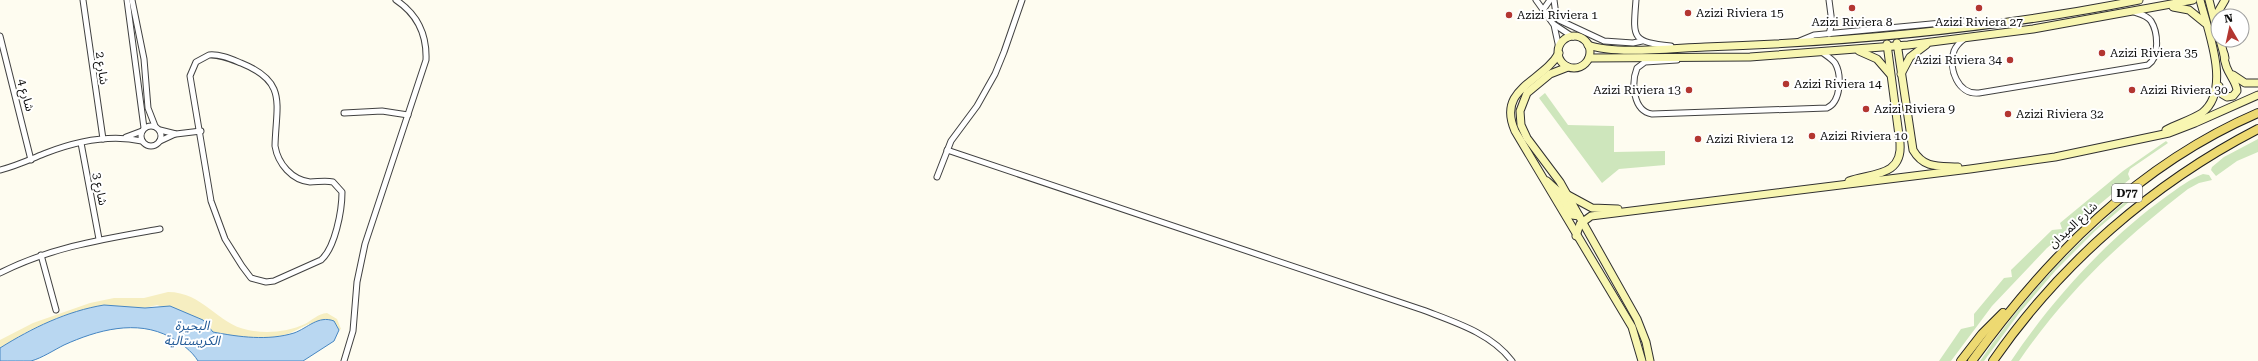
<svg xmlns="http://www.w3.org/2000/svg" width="2258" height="361" font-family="'Roboto Serif','Noto Sans Arabic',serif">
	<rect width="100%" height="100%" fill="#fefcf0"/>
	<!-- green -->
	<g fill="#cee6bc">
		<path d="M1545,93L1568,125L1614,126V152L1665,151V165L1619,169L1602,183L1539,98Z"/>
		<path d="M2258,139V152L2237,161L2216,176L2211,170L2212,167L2224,157Z"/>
		<path d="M2166,141L2168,143L2130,169L2128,174L2130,179L2047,248L1992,306L1951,361H1939L1961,329L1974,326V314L2004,278L2012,277L2011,270L2052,230L2062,229L2060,223L2123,171Z"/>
		<path d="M2203,174L2209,175L2212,180L2199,183L2188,189C2121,241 2068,290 2019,361H2011C2052,300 2107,239 2167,196C2178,188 2190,179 2203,174Z"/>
		<path d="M2137,195L2095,231L2056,270L2020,312L1984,361H1980C2015,310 2055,264 2101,223C2112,213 2124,201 2137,195Z"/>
	</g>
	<!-- sand -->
	<path fill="#f6eec1" d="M168,292C203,292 217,324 248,330C266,334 288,332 305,324C312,320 318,314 327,313L337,319L341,329L339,330L337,325C330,324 320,322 313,323C303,325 294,333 284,335C261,340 236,337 213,332L207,323L157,305L145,308L104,305L59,317L28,331L0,348V340L33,323L90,303L114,298H144Z"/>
	<!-- water -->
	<path fill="#b9d7f1" stroke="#4686c2" d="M104,305L145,308L170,306L203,320L213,332C239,337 268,341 294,333C308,328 318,315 334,321L339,330L334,341L303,361H198C192,351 181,343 170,337C137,319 97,330 64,345C54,350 42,358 31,361C22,361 9,361 0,361V348C32,328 67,311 104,305Z"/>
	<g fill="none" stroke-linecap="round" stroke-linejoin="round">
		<defs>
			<g id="street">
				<path d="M83,0L103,139"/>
				<path d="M127,0L144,128"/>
				<path d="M132,0L144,59L148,108L155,126"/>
				<path d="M1536,0L1554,25L1559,48"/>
				<path d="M1554,0L1556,15L1559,20L1604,41L1633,43L1642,41"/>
				<path d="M1636,0C1633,38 1631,42 1671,46"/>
				<path d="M1543,10L1550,0"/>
				<path d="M1555,25L1573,37"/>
				<path d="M1829,34L1832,23L1829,0"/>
				<path d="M0,36L31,160"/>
				<path d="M1964,39C1960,42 1956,46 1954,51C1948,69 1958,95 1979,93L2148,65C2160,57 2158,32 2151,21C2147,15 2140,14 2134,12"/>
				<path d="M1797,42L1814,35L1963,21L1982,25"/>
				<path d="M209,55C220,54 231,59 241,63C288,82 276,104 275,146C278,164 292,180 310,182C318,182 325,180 333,182L342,192C342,211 335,248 321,260L274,281L266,282L251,278L242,266L225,239L211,201L190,76L196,62Z"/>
				<path d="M1677,60L1645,62L1637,68C1631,83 1633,111 1652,114L1827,108C1841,102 1842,75 1835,63C1832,59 1827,56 1823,53"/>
				<path d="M344,113L382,111L408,115"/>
				<circle cx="151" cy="136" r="10"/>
				<path d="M160,130L176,134L201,131"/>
				<path d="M126,137L142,131"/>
				<path d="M160,141L175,134"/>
				<path d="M81,143L99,239"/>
				<path d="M947,150L1423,310C1454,322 1491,333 1512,361"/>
				<path d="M0,170C16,166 31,159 46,153C77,141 110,134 142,141"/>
				<path d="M937,177L951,141L977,106L995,74L1004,52L1022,0"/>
				<path d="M41,255L56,310"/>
				<path d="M0,273C51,247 104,239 160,229"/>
				<path d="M344,361L353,331L357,282L365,244L426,60C427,35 417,14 396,0"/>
			</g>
			<g id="secondary">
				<path d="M2209,0L2218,35"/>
				<path d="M2173,7L2189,10L2205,23"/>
				<path d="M2218,24V12L2225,0"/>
				<circle cx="1574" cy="52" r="16"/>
				<path d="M2220,40L2225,58"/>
				<path d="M1897,43L1913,150C1924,169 1939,166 1958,167"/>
				<path d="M1588,45C1616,55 1674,48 1705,47C1852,42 1995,29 2139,0"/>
				<path d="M1859,51L1877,59L1890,74"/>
				<path d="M1559,53C1543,82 1496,88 1515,131L1632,327L1642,361"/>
				<path d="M1589,58L1750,57L1908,45L2033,29L2193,0"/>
				<path d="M1568,67L1550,74L1527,93L1520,111L1521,125L1527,138L1560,182L1637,319L1646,342L1650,361"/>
				<path d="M1901,74L1910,57L1926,45"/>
				<path d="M2233,75L2245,83H2258"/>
				<path d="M2219,86L2222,94L2227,97L2233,96L2237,91C2237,80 2224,72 2224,54"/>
				<path d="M2166,130C2177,124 2191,120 2202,113C2232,90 2208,31 2200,0"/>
				<path d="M1547,181L1558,191L1572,215L1579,216"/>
				<path d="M1849,181C1871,173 1903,177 1900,143L1887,44"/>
				<path d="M1568,195L1592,208L1618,209"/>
				<path d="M1576,236L1580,224L1591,216L1970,169L2055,157L2169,133L2195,123L2258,95"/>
			</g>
			<g id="primary">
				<path d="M1961,361L1982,334L2003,313"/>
				<path d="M1972,361C2047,257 2139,164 2258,113"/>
				<path d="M1993,361C2060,264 2153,183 2258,129"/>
			</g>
		</defs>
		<!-- street casing -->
		<use href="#street" stroke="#414141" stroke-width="7"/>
		<!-- secondary casing -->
		<use href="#secondary" stroke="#303030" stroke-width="9"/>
		<!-- primary casing -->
		<use href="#primary" stroke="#1f1f1f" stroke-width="10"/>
		<!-- street -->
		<use href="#street" stroke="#fff" stroke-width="5"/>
		<!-- secondary -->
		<use href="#secondary" stroke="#f8f6b1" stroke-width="7"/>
		<!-- primary -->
		<use href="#primary" stroke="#edd971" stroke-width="8"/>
	</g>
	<!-- markers -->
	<g fill="#b33631" stroke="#fff" stroke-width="1.5">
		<circle cx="1852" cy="8" r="4"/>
		<circle cx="1979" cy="8" r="4"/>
		<circle cx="1688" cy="13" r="4"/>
		<circle cx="1509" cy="15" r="4"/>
		<circle cx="2102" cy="53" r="4"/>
		<circle cx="2010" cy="60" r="4"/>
		<circle cx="1786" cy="84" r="4"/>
		<circle cx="1689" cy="90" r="4"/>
		<circle cx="2132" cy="90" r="4"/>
		<circle cx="1866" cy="109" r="4"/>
		<circle cx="2008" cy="114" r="4"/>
		<circle cx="1812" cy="136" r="4"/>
		<circle cx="1698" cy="139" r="4"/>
	</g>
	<g text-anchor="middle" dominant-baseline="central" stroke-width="4" stroke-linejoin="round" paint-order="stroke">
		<!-- shield labels -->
		<rect fill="#fff" stroke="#565656" stroke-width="1" x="2112" y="184" width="30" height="18" rx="3"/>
		<g font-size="11" font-weight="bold" fill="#0e0e0e">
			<text x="2127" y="193">D77</text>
		</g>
		<!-- poi labels -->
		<g font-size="12" fill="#0e0e0e" stroke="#fff" text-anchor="start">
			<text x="1696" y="13">Azizi Riviera 15</text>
			<text x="1517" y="15">Azizi Riviera 1</text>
			<text x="1852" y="22" text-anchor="middle">Azizi Riviera 8</text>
			<text x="1979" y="22" text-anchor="middle">Azizi Riviera 27</text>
			<text x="2110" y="53">Azizi Riviera 35</text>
			<text x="2002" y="60" text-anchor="end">Azizi Riviera 34</text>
			<text x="1794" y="84">Azizi Riviera 14</text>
			<text x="1681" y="90" text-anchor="end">Azizi Riviera 13</text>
			<text x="2140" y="90">Azizi Riviera 30</text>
			<text x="1874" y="109">Azizi Riviera 9</text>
			<text x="2016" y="114">Azizi Riviera 32</text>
			<text x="1820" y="136">Azizi Riviera 10</text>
			<text x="1706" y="139">Azizi Riviera 12</text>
		</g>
		<!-- street labels -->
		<g font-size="12" fill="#0e0e0e" stroke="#fff">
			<text transform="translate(102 68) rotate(82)">شارع 2</text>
			<text transform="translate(26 95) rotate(75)">شارع 4</text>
			<text transform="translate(100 189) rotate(79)">شارع 3</text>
			<text transform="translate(2073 225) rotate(-43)">شارع الميدان</text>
		</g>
		<!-- water labels -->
		<g font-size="13" font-style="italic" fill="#215996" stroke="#fff">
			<text x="192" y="325">البحيرة<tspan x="192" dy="15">الكريستالية</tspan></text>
		</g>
	</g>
	<!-- north arrow -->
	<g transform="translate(2230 28) rotate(351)"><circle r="19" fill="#ffffff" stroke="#9f9f9f"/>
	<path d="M0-3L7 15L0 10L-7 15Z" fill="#b33631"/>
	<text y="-6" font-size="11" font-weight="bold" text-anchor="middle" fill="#0e0e0e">N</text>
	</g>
</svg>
